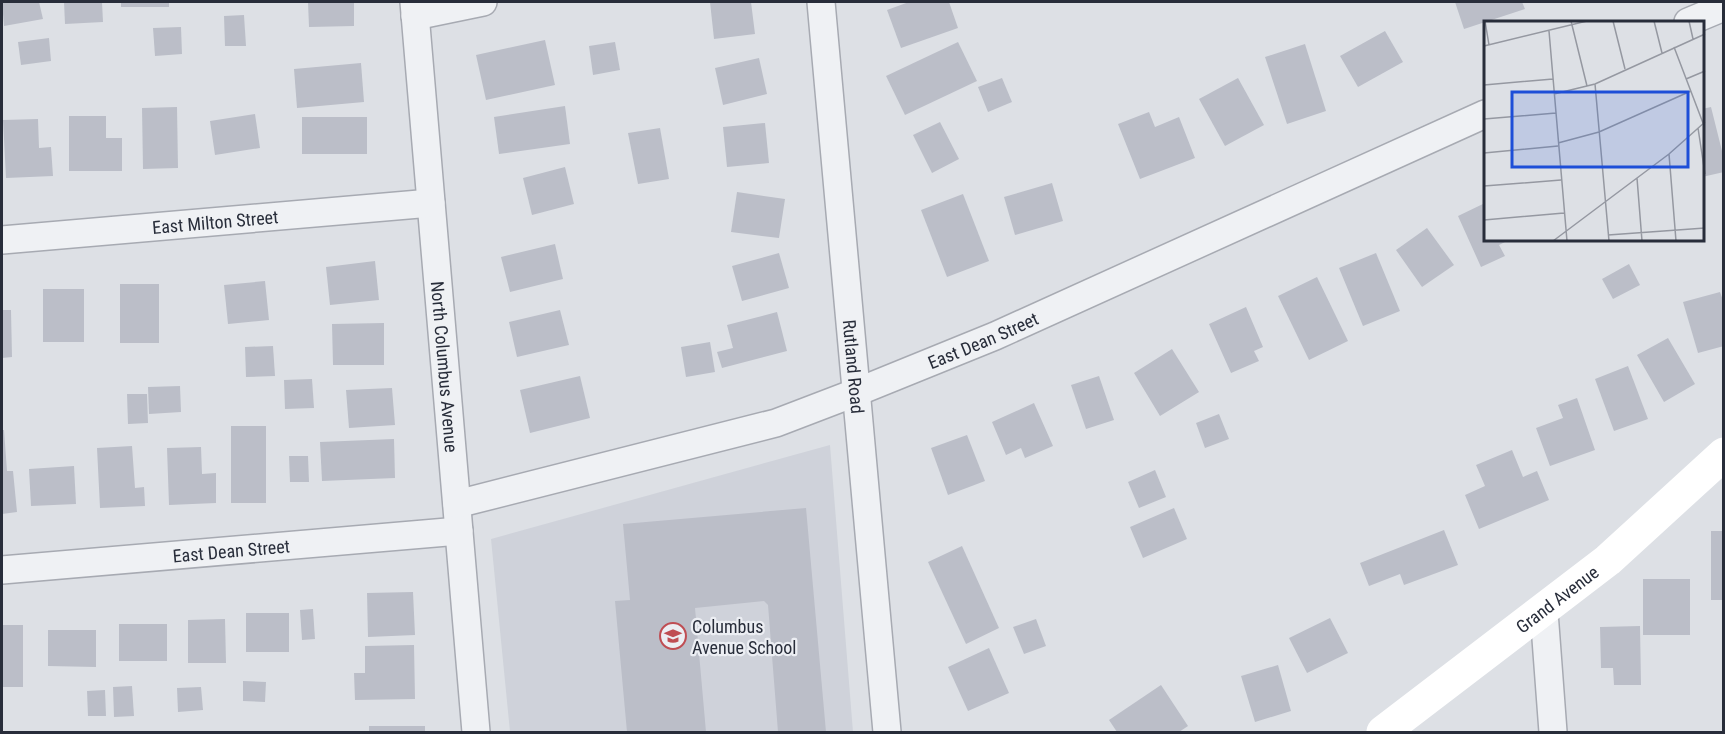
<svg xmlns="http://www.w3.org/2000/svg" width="1725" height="734" font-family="'Roboto Condensed',sans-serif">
	<rect width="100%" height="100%" fill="#dde0e5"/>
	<!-- built -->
	<path fill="#cfd2da" d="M830,445L853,732H510L491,539Z"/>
	<!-- building -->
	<g fill="#bbbec8">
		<path d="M2,2H39L43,19L4,26Z"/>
		<path d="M64,2H102L103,22L65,24Z"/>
		<rect x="121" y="2" width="48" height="5"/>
		<path d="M308,2H354V26L309,27Z"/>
		<path d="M710,2H751L755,34L714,39Z"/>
		<path d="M909,2H949L958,28L901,48L887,10Z"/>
		<path d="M1455,2H1522L1525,9L1464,29Z"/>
		<path d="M244,15L246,46H225L224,16Z"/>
		<path d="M181,27L182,54L155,56L153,28Z"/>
		<path d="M1385,31L1403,62L1358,87L1340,56Z"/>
		<path d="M49,38L51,61L21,65L18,42Z"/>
		<path d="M545,40L555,85L486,100L476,55Z"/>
		<path d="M615,42L620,70L593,75L589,46Z"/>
		<path d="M958,42L977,81L905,115L886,76Z"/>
		<path d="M1305,44L1326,111L1287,124L1265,57Z"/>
		<path d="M759,58L767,94L723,105L715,68Z"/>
		<path d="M361,63L364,102L297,108L294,69Z"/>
		<path d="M1002,78L1012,102L988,112L978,87Z"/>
		<path d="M1238,78L1264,125L1225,146L1199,99Z"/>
		<path d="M565,106L570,144L499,154L494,117Z"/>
		<path d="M177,107L178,168L143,169L142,108Z"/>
		<path d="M1711,107L1724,159V172L1702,177V109Z"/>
		<path d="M1149,112L1155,127L1179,117L1195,158L1140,179L1118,124Z"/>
		<path d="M255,114L260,148L215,155L210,121Z"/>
		<path d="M69,116H106V138H122V171H69Z"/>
		<rect x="302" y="117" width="65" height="37"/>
		<path d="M38,119L39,148L51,147L53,176L6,178L3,120Z"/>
		<path d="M940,122L959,159L932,173L913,135Z"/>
		<path d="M765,123L769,163L727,167L723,127Z"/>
		<path d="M660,128L669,179L638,184L628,133Z"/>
		<path d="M565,167L574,204L532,215L523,178Z"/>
		<path d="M1052,183L1063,221L1015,235L1004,197Z"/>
		<path d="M737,192L785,199L779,238L731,232Z"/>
		<path d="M963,194L989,261L947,277L921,210Z"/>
		<path d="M1485,203V240H1509L1499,245L1505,256L1481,267L1458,216Z"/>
		<path d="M1427,228L1454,265L1422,287L1396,250Z"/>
		<path d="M555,244L563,279L510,292L501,257Z"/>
		<path d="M779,253L789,288L742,301L732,266Z"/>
		<path d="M1376,253L1400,311L1363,326L1339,268Z"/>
		<path d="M375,261L379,300L330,305L326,267Z"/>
		<path d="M1629,264L1640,285L1613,299L1602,279Z"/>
		<path d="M1317,277L1348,341L1309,360L1278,296Z"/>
		<path d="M265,281L269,320L228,324L224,285Z"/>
		<rect x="120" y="284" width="39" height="59"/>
		<rect x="43" y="289" width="41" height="53"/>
		<path d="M1720,292L1724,303V346L1698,353L1683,302Z"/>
		<path d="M1246,307L1263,347L1254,351L1259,361L1231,373L1209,324Z"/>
		<path d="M2,310H11L12,357L2,358Z"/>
		<path d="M560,310L569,345L517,357L509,322Z"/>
		<path d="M777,312L787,351L722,368L717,352L733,348L727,325Z"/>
		<path d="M384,323V365H333L332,324Z"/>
		<path d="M1668,338L1695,384L1664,402L1637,355Z"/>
		<path d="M710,342L715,372L686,377L681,347Z"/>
		<path d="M273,346L275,376L246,377L245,347Z"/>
		<path d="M1172,349L1199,392L1160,416L1134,373Z"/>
		<path d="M1628,366L1648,419L1614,431L1595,379Z"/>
		<path d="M580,376L590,418L530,433L520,390Z"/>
		<path d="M1099,376L1114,420L1086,429L1071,385Z"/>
		<path d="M312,379L314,408L285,409L284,380Z"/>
		<path d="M180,386L181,412L149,414L148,387Z"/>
		<path d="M392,388L395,425L349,428L346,390Z"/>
		<path d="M127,394H147L148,423L128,424Z"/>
		<path d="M1577,398L1595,450L1550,466L1536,428L1563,418L1558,405Z"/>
		<path d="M1034,403L1053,446L1025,458L1021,448L1006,455L992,422Z"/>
		<path d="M1219,414L1229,439L1205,448L1196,423Z"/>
		<rect x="231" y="426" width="35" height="77"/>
		<path d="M2,430H4L7,471H13L17,512L2,514Z"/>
		<path d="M967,435L985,481L948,495L931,448Z"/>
		<path d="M394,439L395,478L322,481L320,442Z"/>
		<path d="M132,446L135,488L144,487L145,506L100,508L97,448Z"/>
		<path d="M201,447L202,474L216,473V503L169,505L167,448Z"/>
		<path d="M1512,450L1523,477L1537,471L1549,500L1479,529L1465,495L1485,486L1476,465Z"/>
		<path d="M289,456H308L309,482H290Z"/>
		<path d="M74,466L76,504L31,506L29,469Z"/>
		<path d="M1155,470L1166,497L1139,508L1128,482Z"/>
		<path d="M806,508L826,732H778L768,605L764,601L695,608L706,732H627L615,601L630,600L623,524Z"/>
		<path d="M1174,508L1187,539L1143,558L1130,527Z"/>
		<path d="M1444,530L1458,565L1404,585L1400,574L1369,586L1360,563Z"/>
		<rect x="1711" y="531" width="13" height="69"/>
		<path d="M962,546L999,628L966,644L928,562Z"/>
		<rect x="1643" y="579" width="47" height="56"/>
		<path d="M413,592L415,635L368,637L367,593Z"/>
		<path d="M313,609L315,639L302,640L300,610Z"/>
		<rect x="246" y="613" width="43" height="39"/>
		<path d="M1330,618L1348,653L1307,673L1289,638Z"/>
		<path d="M225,619L226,663H188V620Z"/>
		<path d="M1036,619L1046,646L1024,654L1013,627Z"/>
		<rect x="119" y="624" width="48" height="37"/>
		<rect x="2" y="625" width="21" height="62"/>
		<path d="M1640,626L1641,685H1614L1613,668H1601L1600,627Z"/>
		<path d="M48,630H96V667L48,666Z"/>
		<path d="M414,645L415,699L355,700L354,673H365V646Z"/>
		<path d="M989,648L1009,693L968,711L948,667Z"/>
		<path d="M1278,665L1291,711L1255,722L1241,676Z"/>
		<path d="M243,681L266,682L265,702L243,701Z"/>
		<path d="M1161,685L1188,726L1179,732H1117L1109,720Z"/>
		<path d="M132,686L134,716L114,717L113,687Z"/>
		<path d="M201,687L203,710L178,712L177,688Z"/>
		<path d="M105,690L106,716H88L87,691Z"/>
		<rect x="369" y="726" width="56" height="6"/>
	</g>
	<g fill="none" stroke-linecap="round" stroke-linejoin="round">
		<defs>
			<g id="street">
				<path id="s1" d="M414,2L476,732"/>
				<path id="s2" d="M821,2L887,732"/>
				<path d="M415,16L483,2"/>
				<path d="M1688,22L1724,7"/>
				<path id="s3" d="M2,240L431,203"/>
				<path id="s4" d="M457,504L776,423L857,392L995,336L1485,114"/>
				<path id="s5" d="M2,570L459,531"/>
				<path d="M1544,612L1553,732"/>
			</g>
		</defs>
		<!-- street casing -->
		<use href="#street" stroke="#a7aab2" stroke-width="30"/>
		<!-- street -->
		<use href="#street" stroke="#eff1f4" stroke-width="27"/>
		<!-- secondary -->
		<path stroke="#fff" stroke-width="33" id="s6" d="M1383,732L1608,560L1724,454"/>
	</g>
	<!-- icons -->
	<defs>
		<symbol id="school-ring" viewBox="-11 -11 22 22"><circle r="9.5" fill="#eceef3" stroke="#bf4d53" stroke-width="1.5"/><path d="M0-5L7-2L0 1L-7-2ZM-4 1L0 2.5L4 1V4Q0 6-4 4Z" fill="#bf4d53"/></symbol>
	</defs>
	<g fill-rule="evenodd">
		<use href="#school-ring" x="658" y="621" width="30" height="30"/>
	</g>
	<g text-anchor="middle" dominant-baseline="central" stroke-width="4.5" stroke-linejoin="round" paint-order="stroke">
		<!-- street labels -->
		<g font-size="18" fill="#282d3a" stroke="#eceef3">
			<text stroke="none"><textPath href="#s3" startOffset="214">East Milton Street</textPath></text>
			<text stroke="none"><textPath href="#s4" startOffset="552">East Dean Street</textPath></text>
			<text stroke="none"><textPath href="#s1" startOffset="366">North Columbus Avenue</textPath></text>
			<text stroke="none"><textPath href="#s2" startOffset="366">Rutland Road</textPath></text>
			<text stroke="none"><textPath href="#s5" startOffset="230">East Dean Street</textPath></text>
			<text stroke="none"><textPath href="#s6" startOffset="219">Grand Avenue</textPath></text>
		</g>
		<!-- poi labels -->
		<g font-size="18" fill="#282d3a" stroke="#eceef3" text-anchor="start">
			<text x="692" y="626">Columbus<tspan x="692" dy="21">Avenue School</tspan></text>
		</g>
	</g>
	<!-- overview -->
	<g transform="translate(1484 21)">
		<rect width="220" height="220" fill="#dde0e5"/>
		<path fill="none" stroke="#9598a1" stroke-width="1.5" d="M1,0L5,24M87,0L103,65M129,0L141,48M170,0L178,32M205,0L209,18M65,10L83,220M0,25L103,0M190,26L219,102M202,58L221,50M111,63L125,220M0,64L69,58M70,73L111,63L221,13M0,98L72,92M214,107L221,153M74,122L115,111L207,70M0,132L74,125M185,133L192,220M153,157L158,220M0,165L77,159M0,199L80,192M124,214L221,207M69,220L185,133L221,101"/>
		<path fill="#1d4ed8" fill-opacity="0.15" stroke="#1d4ed8" stroke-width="3" d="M28,71H204V146H28Z"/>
		<rect width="220" height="220" fill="none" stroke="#282d3a" stroke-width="3"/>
	</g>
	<!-- border -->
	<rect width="1725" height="734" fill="none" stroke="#282d3a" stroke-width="6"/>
</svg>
